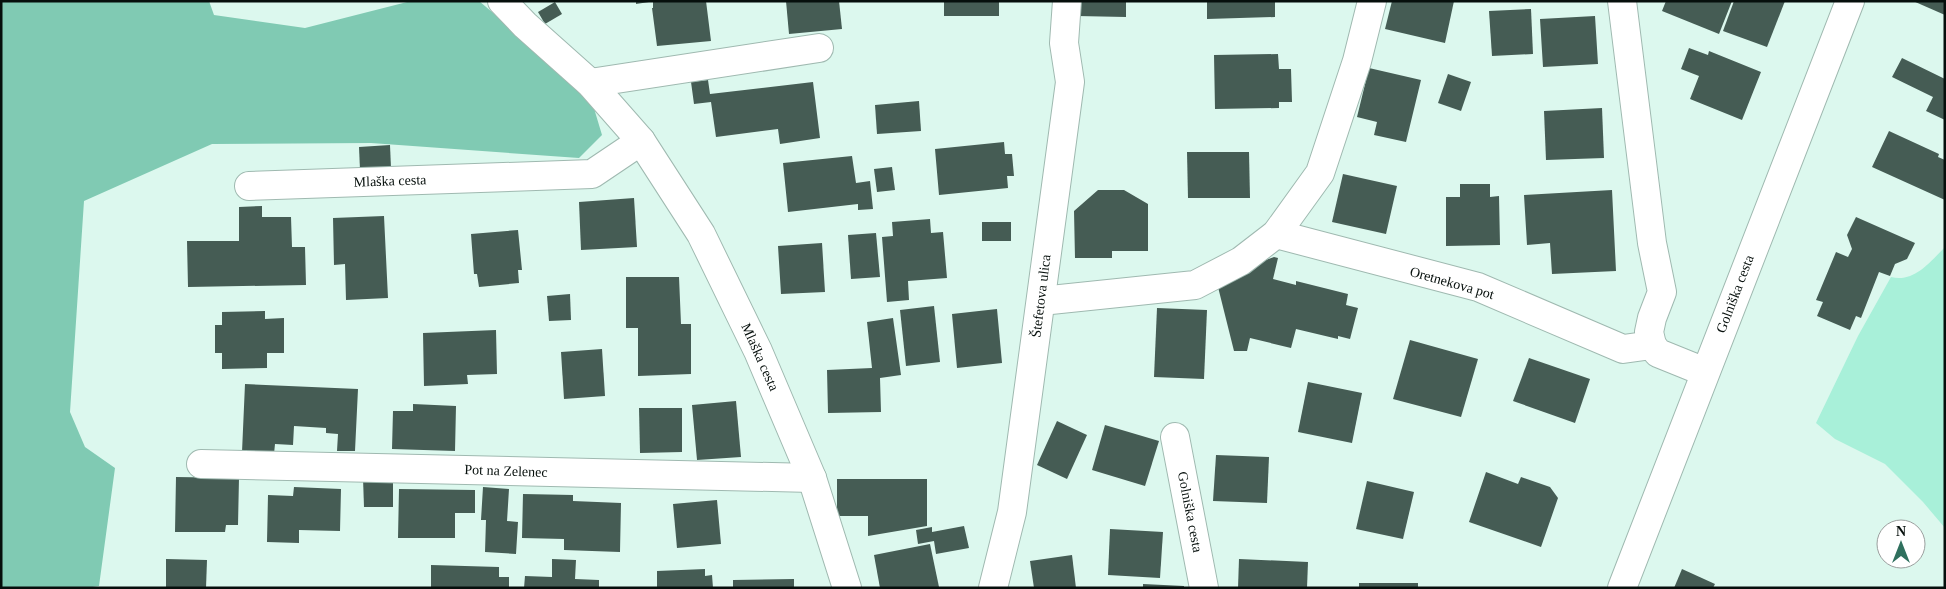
<svg xmlns="http://www.w3.org/2000/svg" width="1946" height="589" font-family="'Times New Roman',serif">
	<rect width="100%" height="100%" fill="#dcf8ee"/>
	<!-- green -->
	<path fill="#a8f0d9" d="M1945,247V528L1923,502L1885,464L1835,439L1816,423L1858,336L1891,277C1914,283 1930,262 1945,247Z"/>
	<!-- forest -->
	<path fill="#80cab3" d="M1,1H209L214,15L305,28L411,1H479L590,95L602,135L579,158L371,143L212,144L84,201L70,412L85,447L115,468L99,586L86,588H1Z"/>
	<!-- building -->
	<g fill="#455c54">
		<path d="M636,1H649V2L636,4Z"/>
		<path d="M653,1H706L711,41L657,46L652,8H653Z"/>
		<path d="M786,1H839L842,29L789,34Z"/>
		<rect x="944" y="1" width="55" height="15"/>
		<path d="M1077,1H1126V17L1077,16Z"/>
		<path d="M1207,1H1275V17L1207,19Z"/>
		<path d="M1392,1H1454L1445,43L1385,29Z"/>
		<path d="M1666,1H1732L1719,34L1662,11Z"/>
		<path d="M1734,1H1785L1767,47L1723,31Z"/>
		<path d="M1913,1H1945V15Z"/>
		<path d="M555,2L562,14L545,24L538,12Z"/>
		<path d="M1531,9L1533,54L1492,56L1489,11Z"/>
		<path d="M1595,16L1598,64L1543,67L1540,19Z"/>
		<path d="M1689,48L1708,55L1709,51L1761,72L1742,120L1690,99L1699,76L1681,69Z"/>
		<path d="M1278,54L1279,69H1291L1292,102H1279V108L1215,109L1214,55Z"/>
		<path d="M1902,58L1945,79V120L1926,111L1933,97L1892,77Z"/>
		<path d="M1369,68L1421,80L1406,142L1374,135L1377,122L1357,117Z"/>
		<path d="M1448,74L1471,82L1461,111L1438,103Z"/>
		<path d="M708,80L710,94L813,82L820,138L780,144L778,129L716,137L711,102L694,104L691,82Z"/>
		<path d="M919,101L921,131L877,134L875,105Z"/>
		<path d="M1602,108L1604,158L1546,160L1544,111Z"/>
		<path d="M1889,131L1939,154L1938,157L1945,160V200L1872,167Z"/>
		<path d="M1004,142L1005,154H1012L1014,176H1007L1008,188L939,195L935,149Z"/>
		<path d="M390,145L391,168L360,170L359,147Z"/>
		<path d="M1187,152H1249L1250,198H1188Z"/>
		<path d="M852,156L856,183L870,181L873,209L858,210V204L788,212L783,163Z"/>
		<path d="M892,167L895,190L877,192L874,169Z"/>
		<path d="M1343,174L1397,186L1386,234L1332,222Z"/>
		<path d="M1460,184H1490V197L1499,196L1500,245L1446,246V197H1460Z"/>
		<path d="M1098,190H1124L1148,204V251H1112V258H1075L1074,211Z"/>
		<path d="M1612,190L1616,271L1552,274L1550,243L1527,245L1524,195Z"/>
		<path d="M634,198L637,247L581,250L579,202Z"/>
		<path d="M262,206V217H291L292,247H305L306,285L188,287L187,241H239V207Z"/>
		<path d="M384,216L388,298L346,300L345,264L334,265L333,218Z"/>
		<path d="M1856,217L1915,243L1907,259L1895,264L1890,276L1879,272L1861,318L1856,316L1850,330L1817,316L1823,302L1816,300L1836,252L1848,257L1852,249L1847,235Z"/>
		<path d="M930,219L931,233L943,232L947,278L908,281L909,300L887,302L882,237L893,236L892,222Z"/>
		<rect x="982" y="222" width="29" height="19"/>
		<path d="M518,230L522,270H518L519,283L479,287L477,274H474L471,234Z"/>
		<path d="M876,233L880,277L851,279L848,235Z"/>
		<path d="M822,243L825,292L781,294L778,246Z"/>
		<path d="M1274,257L1278,258L1273,279L1296,285V281L1348,294L1346,305L1358,308L1350,339L1338,336V339L1296,329L1291,348L1250,338L1247,351H1234L1218,287L1263,261Z"/>
		<path d="M626,277H679L681,324H691V374L638,376V328H626Z"/>
		<path d="M570,294L571,320L549,321L547,296Z"/>
		<path d="M934,306L940,362L906,366L900,310Z"/>
		<path d="M1157,308L1207,310L1204,379L1154,377Z"/>
		<path d="M997,309L1002,363L957,368L952,314Z"/>
		<path d="M265,311V319L284,318V353H267V368L222,369V353H215V325H222V312Z"/>
		<path d="M893,318L901,375L880,378L881,412L828,413L827,370L872,368L867,322Z"/>
		<path d="M496,330L497,374L467,375L468,384L424,386L423,333Z"/>
		<path d="M1410,340L1478,359L1461,417L1393,399Z"/>
		<path d="M602,349L605,396L564,399L561,352Z"/>
		<path d="M1529,358L1590,379L1575,423L1513,401Z"/>
		<path d="M1308,382L1362,393L1352,443L1298,432Z"/>
		<path d="M245,384L358,389L355,451H337L338,434L326,433V428L294,426L293,445L275,444L274,454L242,452Z"/>
		<path d="M736,401L741,457L697,460L692,405Z"/>
		<path d="M413,404L456,406L455,451L392,449L393,411H413Z"/>
		<path d="M639,408H682V452L640,453Z"/>
		<path d="M1057,421L1087,435L1067,479L1037,465Z"/>
		<path d="M1105,425L1159,441L1145,486L1092,470Z"/>
		<path d="M1216,455L1269,457L1267,503L1213,501Z"/>
		<path d="M1486,472L1518,484L1521,477L1550,487L1558,498L1541,547L1469,522Z"/>
		<path d="M176,477L239,478L238,525H226L225,532H175Z"/>
		<path d="M363,478H393V507H364Z"/>
		<path d="M837,479H927V526L868,536V516H837Z"/>
		<path d="M1367,481L1414,492L1403,539L1356,529Z"/>
		<path d="M294,487L341,489L340,531L299,530V543L267,542L268,495L293,496Z"/>
		<path d="M483,487L509,489L507,521L518,522L516,554L485,552L486,520H481Z"/>
		<path d="M399,489L475,490V513H455V538H398Z"/>
		<path d="M523,494L573,495V501L621,503L620,552L564,550V539L522,538Z"/>
		<path d="M717,500L721,544L677,548L673,504Z"/>
		<path d="M964,526L969,548L936,554L934,541L918,544L916,530L932,527V532Z"/>
		<path d="M1110,529L1163,532L1160,578L1108,575Z"/>
		<path d="M930,544L939,587L880,588L874,555Z"/>
		<path d="M1072,555L1076,588H1034L1030,561Z"/>
		<path d="M166,559L207,560L206,588H166Z"/>
		<path d="M552,559L576,560L575,579L599,580V588H524L525,576L552,577Z"/>
		<path d="M1239,559L1308,562L1307,588H1238Z"/>
		<path d="M431,565L499,567V577H509V588H431Z"/>
		<path d="M705,569V576L712,575L713,588H657V571Z"/>
		<path d="M1682,569L1715,584L1713,588H1674Z"/>
		<path d="M794,579V588H733V580Z"/>
		<rect x="1359" y="583" width="59" height="5"/>
		<path d="M1143,584L1184,586V588H1143Z"/>
	</g>
	<g fill="none" stroke-linecap="round" stroke-linejoin="round">
		<defs>
			<g id="minor">
				<path d="M502,1L525,25L590,83L641,141L701,234L758,351L812,478L847,588"/>
				<path d="M1622,1L1652,243L1662,292L1652,318L1649,332L1652,345L1658,353L1705,372"/>
				<path d="M590,83L819,48"/>
				<path d="M249,186L592,174L641,141"/>
				<path d="M1276,234L1478,287L1623,349L1652,345"/>
				<path d="M1041,301L1195,285L1241,261L1276,234L1320,173L1357,61L1372,1"/>
				<path d="M1175,437L1204,588"/>
				<path d="M201,464L812,478"/>
				<path d="M993,588L1012,512L1070,82L1064,43L1067,1"/>
			</g>
			<path id="major" d="M1622,588L1850,1"/>
		</defs>
		<!-- minor casing -->
		<use href="#minor" stroke="#9fb9b0" stroke-width="30"/>
		<!-- major casing -->
		<use href="#major" stroke="#9fb9b0" stroke-width="30"/>
		<!-- minor -->
		<use href="#minor" stroke="#fff" stroke-width="28"/>
		<!-- major -->
		<use href="#major" stroke="#fff" stroke-width="28"/>
	</g>
	<g text-anchor="middle" dominant-baseline="central" stroke-width="5" stroke-linejoin="round" paint-order="stroke">
		<!-- street labels -->
		<g font-size="14" fill="#060f0c" stroke="#fff">
			<text transform="translate(390 181) rotate(-2)">Mlaška cesta</text>
			<text transform="translate(1452 283) rotate(16)">Oretnekova pot</text>
			<text transform="translate(1735 294) rotate(-69)">Golniška cesta</text>
			<text transform="translate(1041 296) rotate(-83)">Štefetova ulica</text>
			<text transform="translate(760 357) rotate(66)">Mlaška cesta</text>
			<text transform="translate(506 471) rotate(2)">Pot na Zelenec</text>
			<text transform="translate(1190 512) rotate(79)">Golniška cesta</text>
		</g>
	</g>
	<!-- border -->
	<rect width="1946" height="589" fill="none" stroke="#060f0c" stroke-width="5"/>
	<!-- north arrow -->
	<g transform="translate(1901 544)"><circle r="24" fill="#ffffff" stroke="#9b9f9e"/>
	<path d="M0-4L9 19L0 12L-9 19Z" fill="#2f705e"/>
	<text y="-8" font-size="14" font-weight="bold" text-anchor="middle" fill="#060f0c">N</text>
	</g>
</svg>
